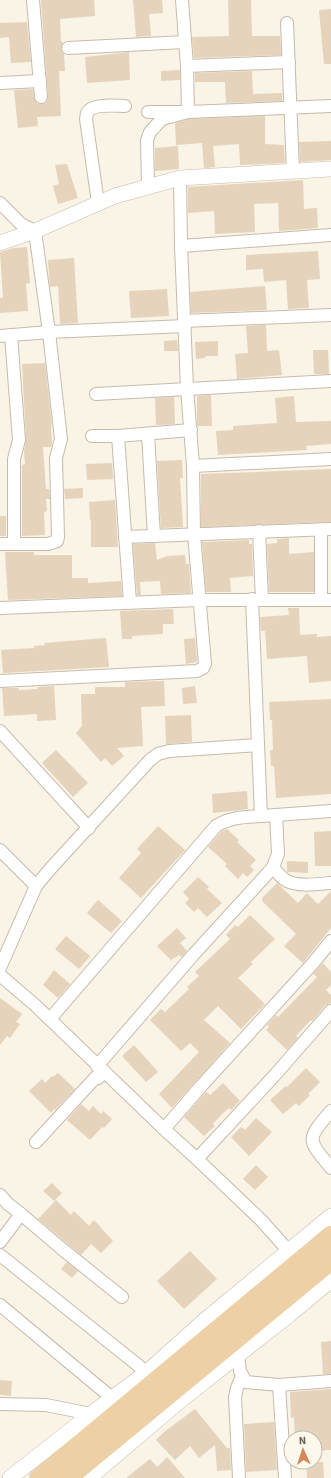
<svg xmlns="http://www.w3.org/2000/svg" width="331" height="1478" font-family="'Source Sans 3',sans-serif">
	<rect width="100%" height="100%" fill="#f9f4e5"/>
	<!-- building -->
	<g fill="#e5d3bc">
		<path d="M41,0H94L95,16L60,19L61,41L63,43L61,49L64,54L65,71H59L61,116L37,117L38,126L18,128L14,90L33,89L34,98L38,104L46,103L48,97Z"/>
		<path d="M133,0H162L163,13L149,14L151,36L136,37Z"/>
		<path d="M228,0H251L252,36H280L281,55L194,58L192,37L229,36Z"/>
		<path d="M331,9V64H324L319,10Z"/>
		<path d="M27,22L31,62L11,63L9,37L0,38V23Z"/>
		<path d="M129,52L130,80L87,83L85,57Z"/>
		<path d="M180,70V80L161,81V71Z"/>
		<path d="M252,71L253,94L282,93V101L226,103L225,82H195V73Z"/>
		<path d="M265,116V144L284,145L285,163L240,165L239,144L213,146L215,167L204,168L202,143L176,145L175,123L189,119Z"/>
		<path d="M331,141V160L300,162L299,142Z"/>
		<path d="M178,146L179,169L155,171V148Z"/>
		<path d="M67,164L78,198L58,204L53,186L59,184L55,165Z"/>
		<path d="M303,180L304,209L317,208L318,228L279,231L278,203L254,204L255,232L215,234L214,211L188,213V187Z"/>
		<path d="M27,247L30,283L26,284L28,311L0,313V298H3L0,252L14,248Z"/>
		<path d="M318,251L320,279L307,280L309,308L288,309L286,280L264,282L263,269L246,270V255Z"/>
		<path d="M74,258L78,323L60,324L58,286L50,287L48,260Z"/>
		<path d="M265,286L267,310L191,313L190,292Z"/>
		<path d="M167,289L169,316L131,318L129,291Z"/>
		<path d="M266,325L267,351L279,350L282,375L237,379L235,354L248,353L246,326Z"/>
		<path d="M177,340L178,351H164V341Z"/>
		<path d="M218,341V356H205V358L196,359L195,342Z"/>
		<path d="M313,350H328L329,374H314Z"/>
		<path d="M45,363L52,425H51L52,444L51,447H43L46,489H49L50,499H46L47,511L44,512L45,535L22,536V465L25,464L24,452L26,440L22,364Z"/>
		<path d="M211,395L212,426H197V396Z"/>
		<path d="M294,396L296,422L331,421V444L306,446L307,450L218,455L216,431L233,430V426L277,423L275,398Z"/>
		<path d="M174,397L175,424L156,425L155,398Z"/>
		<path d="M182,460L183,478H180L183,527L161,528L157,461Z"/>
		<path d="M112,463L113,479L87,480L86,464Z"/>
		<path d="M331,469V522L201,527V474Z"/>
		<path d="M83,488V498L65,499L64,489Z"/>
		<path d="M115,500L118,547H91V520H90L89,502Z"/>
		<rect x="0" y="516" width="6" height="20"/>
		<path d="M289,538V554L314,552V592H269L267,544L277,543V539Z"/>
		<path d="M249,540V544H252L253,576L230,578L231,592H206L202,542Z"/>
		<path d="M155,543L157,560L167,556L185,555L186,564H189L191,593L161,594L160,581L140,582L141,595H137L133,544Z"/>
		<path d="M5,552H34V555H72V578H88V583L121,581L122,596L8,600Z"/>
		<path d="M288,608H299L300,635L317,634V637L331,636V681L309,683L307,656L267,659L265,631H261L260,617L289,615Z"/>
		<path d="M173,609L174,624H163V634L132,636V639H122L120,611Z"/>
		<path d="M106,638L109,667L3,673L1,650L34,648V646L45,645L44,643Z"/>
		<path d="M195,638L197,662L186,664L184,639Z"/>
		<path d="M164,681L165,706L141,707L143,746L117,748L124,756L112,766L105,758L101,762L76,733L82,726L81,694H95V687H125V682Z"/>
		<path d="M54,686L56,720L37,721V714L4,716L2,688H19V690L38,689L37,687Z"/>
		<path d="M195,686L197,703L183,704L182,688Z"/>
		<path d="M331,699V794L276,798L274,766H271L270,750H273L272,720H270L269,702Z"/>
		<path d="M191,715L192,742L166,744L165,716Z"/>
		<path d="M56,750L88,783L73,797L42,763Z"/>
		<path d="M247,791L248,809L213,813L212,794Z"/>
		<path d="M158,826L185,850L141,898L119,878L141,853L137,849Z"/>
		<path d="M227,829L239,840L237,842L256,860L250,866L254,870L247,877L243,873L238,879L225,866L227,864L208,847L221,832Z"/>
		<path d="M331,831V866H315L314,832Z"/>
		<path d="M287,861L308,862V873L287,872Z"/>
		<path d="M198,877L209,887L207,889L222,903L207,917L198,908L194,912L185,903L189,899L183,892Z"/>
		<path d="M277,883L298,903L307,893L318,904L331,891V928L303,963L284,946L296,934L262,901V898Z"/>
		<path d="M98,900L122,921L111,933L87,913Z"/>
		<path d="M250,915L275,939L251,962L253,964L238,978L265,1004L241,1029L218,1006L204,1020L230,1043L172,1108L159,1094L199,1052L190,1043L181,1051L150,1020L161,1009L165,1012L189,989L187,987L199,976L195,972L230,939L226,935L235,925L238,927Z"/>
		<path d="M177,928L186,938L180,943L187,951L182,957L179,955L171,960L157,946Z"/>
		<path d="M66,936L90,956L79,969L55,949Z"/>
		<path d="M323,963L331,972V985L326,990L331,995V1003L325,1006L314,1019L312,1021L311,1020L296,1036L298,1038L287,1050L266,1030L269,1027L267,1025L276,1015L278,1017L317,977L313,974Z"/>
		<path d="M54,970L70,984L58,998L43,985Z"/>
		<path d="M0,998L22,1014L16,1022L20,1024L10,1038L7,1036L0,1045Z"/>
		<path d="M134,1045L158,1072L146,1082L122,1056Z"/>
		<path d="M306,1068L320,1082L308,1094L310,1095L299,1106L296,1103L283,1114L270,1100L286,1086L287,1087Z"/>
		<path d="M58,1073L75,1089L55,1110L54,1109L51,1113L29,1091L42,1079L45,1083L52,1076L53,1077Z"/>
		<path d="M223,1083L240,1101L231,1110L229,1108L222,1114L213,1124L215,1126L204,1136L184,1117L206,1092L210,1095Z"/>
		<path d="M81,1104L89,1111L93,1106L101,1114L103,1111L112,1119L104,1128L102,1127L90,1140L67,1120Z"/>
		<path d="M256,1118L272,1132L249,1156L231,1137L241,1127L245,1130Z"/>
		<path d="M256,1165L268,1177L255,1190L243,1179Z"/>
		<path d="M52,1183L62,1193L54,1201L43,1191Z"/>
		<path d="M56,1200L71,1215L74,1211L89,1226L94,1220L113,1241L101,1253L91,1244L81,1255L38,1219Z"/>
		<path d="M190,1251L217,1279L184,1309L157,1281Z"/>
		<path d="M67,1262L78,1271L72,1278L61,1269Z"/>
		<path d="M331,1341V1374H323L321,1342Z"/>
		<path d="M0,1380L12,1381L11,1396L0,1395Z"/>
		<path d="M331,1389V1450L315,1451V1438H295L294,1417L291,1418L290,1392Z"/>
		<path d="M195,1409L227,1448H230L231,1470L217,1471L215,1445L199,1458L190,1446L175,1460L156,1440L164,1432Z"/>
		<path d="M274,1422L277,1470L246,1472L244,1424Z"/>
		<path d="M167,1457L185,1478H126L150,1459L157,1467Z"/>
		<path d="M306,1462H323L324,1478H307Z"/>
	</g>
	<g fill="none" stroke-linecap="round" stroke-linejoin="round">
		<defs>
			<g id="minor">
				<path d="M33,0L41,97"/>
				<path d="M287,23L293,171"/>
				<path d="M68,48L185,42"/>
				<path d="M187,66L289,62"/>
				<path d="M0,83L40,81"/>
				<path d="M148,112H188L187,66L182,0"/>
				<path d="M148,187L147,140L150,132L162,119L188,112L331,106"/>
				<path d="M0,203L21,224L35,231L49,332L185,326"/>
				<path d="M98,203L86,119C86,119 87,113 87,113C91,103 116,106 125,106"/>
				<path d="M181,246L331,235"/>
				<path d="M184,321L331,315"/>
				<path d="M11,335L19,440L14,459V544"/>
				<path d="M0,336L49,332L61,439L56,458L58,537L57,541L48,544H0"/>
				<path d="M96,394L331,381"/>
				<path d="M148,434L154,536"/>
				<path d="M92,436H118"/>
				<path d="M193,466L331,459"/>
				<path d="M259,531L262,600"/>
				<path d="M125,537L331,529"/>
				<path d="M321,600V529"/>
				<path d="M130,602L118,436L191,430"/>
				<path d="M0,608L199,600H331"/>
				<path d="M0,681L197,671L203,668L205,664L194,534L193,466L187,388L181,246L180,178"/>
				<path d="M0,731L89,828"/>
				<path d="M276,815L331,811"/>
				<path d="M0,850L36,886"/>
				<path d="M273,867C277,872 281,878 287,881C299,887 317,884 331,883"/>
				<path d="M0,968L36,886L51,868L150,760L158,754L169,751L258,745"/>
				<path d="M0,975L35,1005L164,1129L197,1159L261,1220L294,1257"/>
				<path d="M50,1019L216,826C230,817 245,817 261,816"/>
				<path d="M97,1066L194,954L267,874L273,867L278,854L276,815L261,816L252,599"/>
				<path d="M331,1111C306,1140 307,1139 331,1168"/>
				<path d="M164,1129L203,1084L314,962L331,941"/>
				<path d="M36,1142L96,1077L98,1078L104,1072"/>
				<path d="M197,1159L274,1076L331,1011"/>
				<path d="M0,1195L8,1204L21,1214"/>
				<path d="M0,1242L21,1214L62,1249L122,1297"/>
				<path d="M0,1255L154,1378"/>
				<path d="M0,1305L112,1398"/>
				<path d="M238,1355L240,1371L246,1382L279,1385L331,1381"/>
				<path d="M279,1385L285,1478"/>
				<path d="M0,1404L46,1405L91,1414"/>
				<path d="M239,1478L235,1397L237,1388L242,1376"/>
			</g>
			<g id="tertiary">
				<path d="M0,243L35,231L115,196L180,178L331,169"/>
				<path d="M10,1478L91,1414L146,1373L205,1320L331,1216"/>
				<path d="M89,1478L181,1400L289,1315L331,1280"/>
			</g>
			<g id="trunk">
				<path d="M40,1478L331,1236"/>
				<path d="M67,1478L331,1260"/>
			</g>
		</defs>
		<!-- minor casing -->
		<use href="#minor" stroke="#c6bbab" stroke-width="14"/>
		<!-- tertiary casing -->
		<use href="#tertiary" stroke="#c6bbab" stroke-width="16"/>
		<!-- trunk casing -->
		<use href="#trunk" stroke="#d9d5d1" stroke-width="22"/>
		<!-- minor -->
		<use href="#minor" stroke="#fff" stroke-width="12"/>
		<!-- tertiary -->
		<use href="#tertiary" stroke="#fff" stroke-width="15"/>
		<!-- trunk -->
		<use href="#trunk" stroke="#edd0a5" stroke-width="20"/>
	</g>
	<!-- north arrow -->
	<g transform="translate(303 1450) rotate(357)"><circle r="19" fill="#fcf8eb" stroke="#c3baac"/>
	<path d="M0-3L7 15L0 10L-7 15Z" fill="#d2885b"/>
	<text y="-6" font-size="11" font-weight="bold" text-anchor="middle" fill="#6e5e4e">N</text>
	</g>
</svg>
